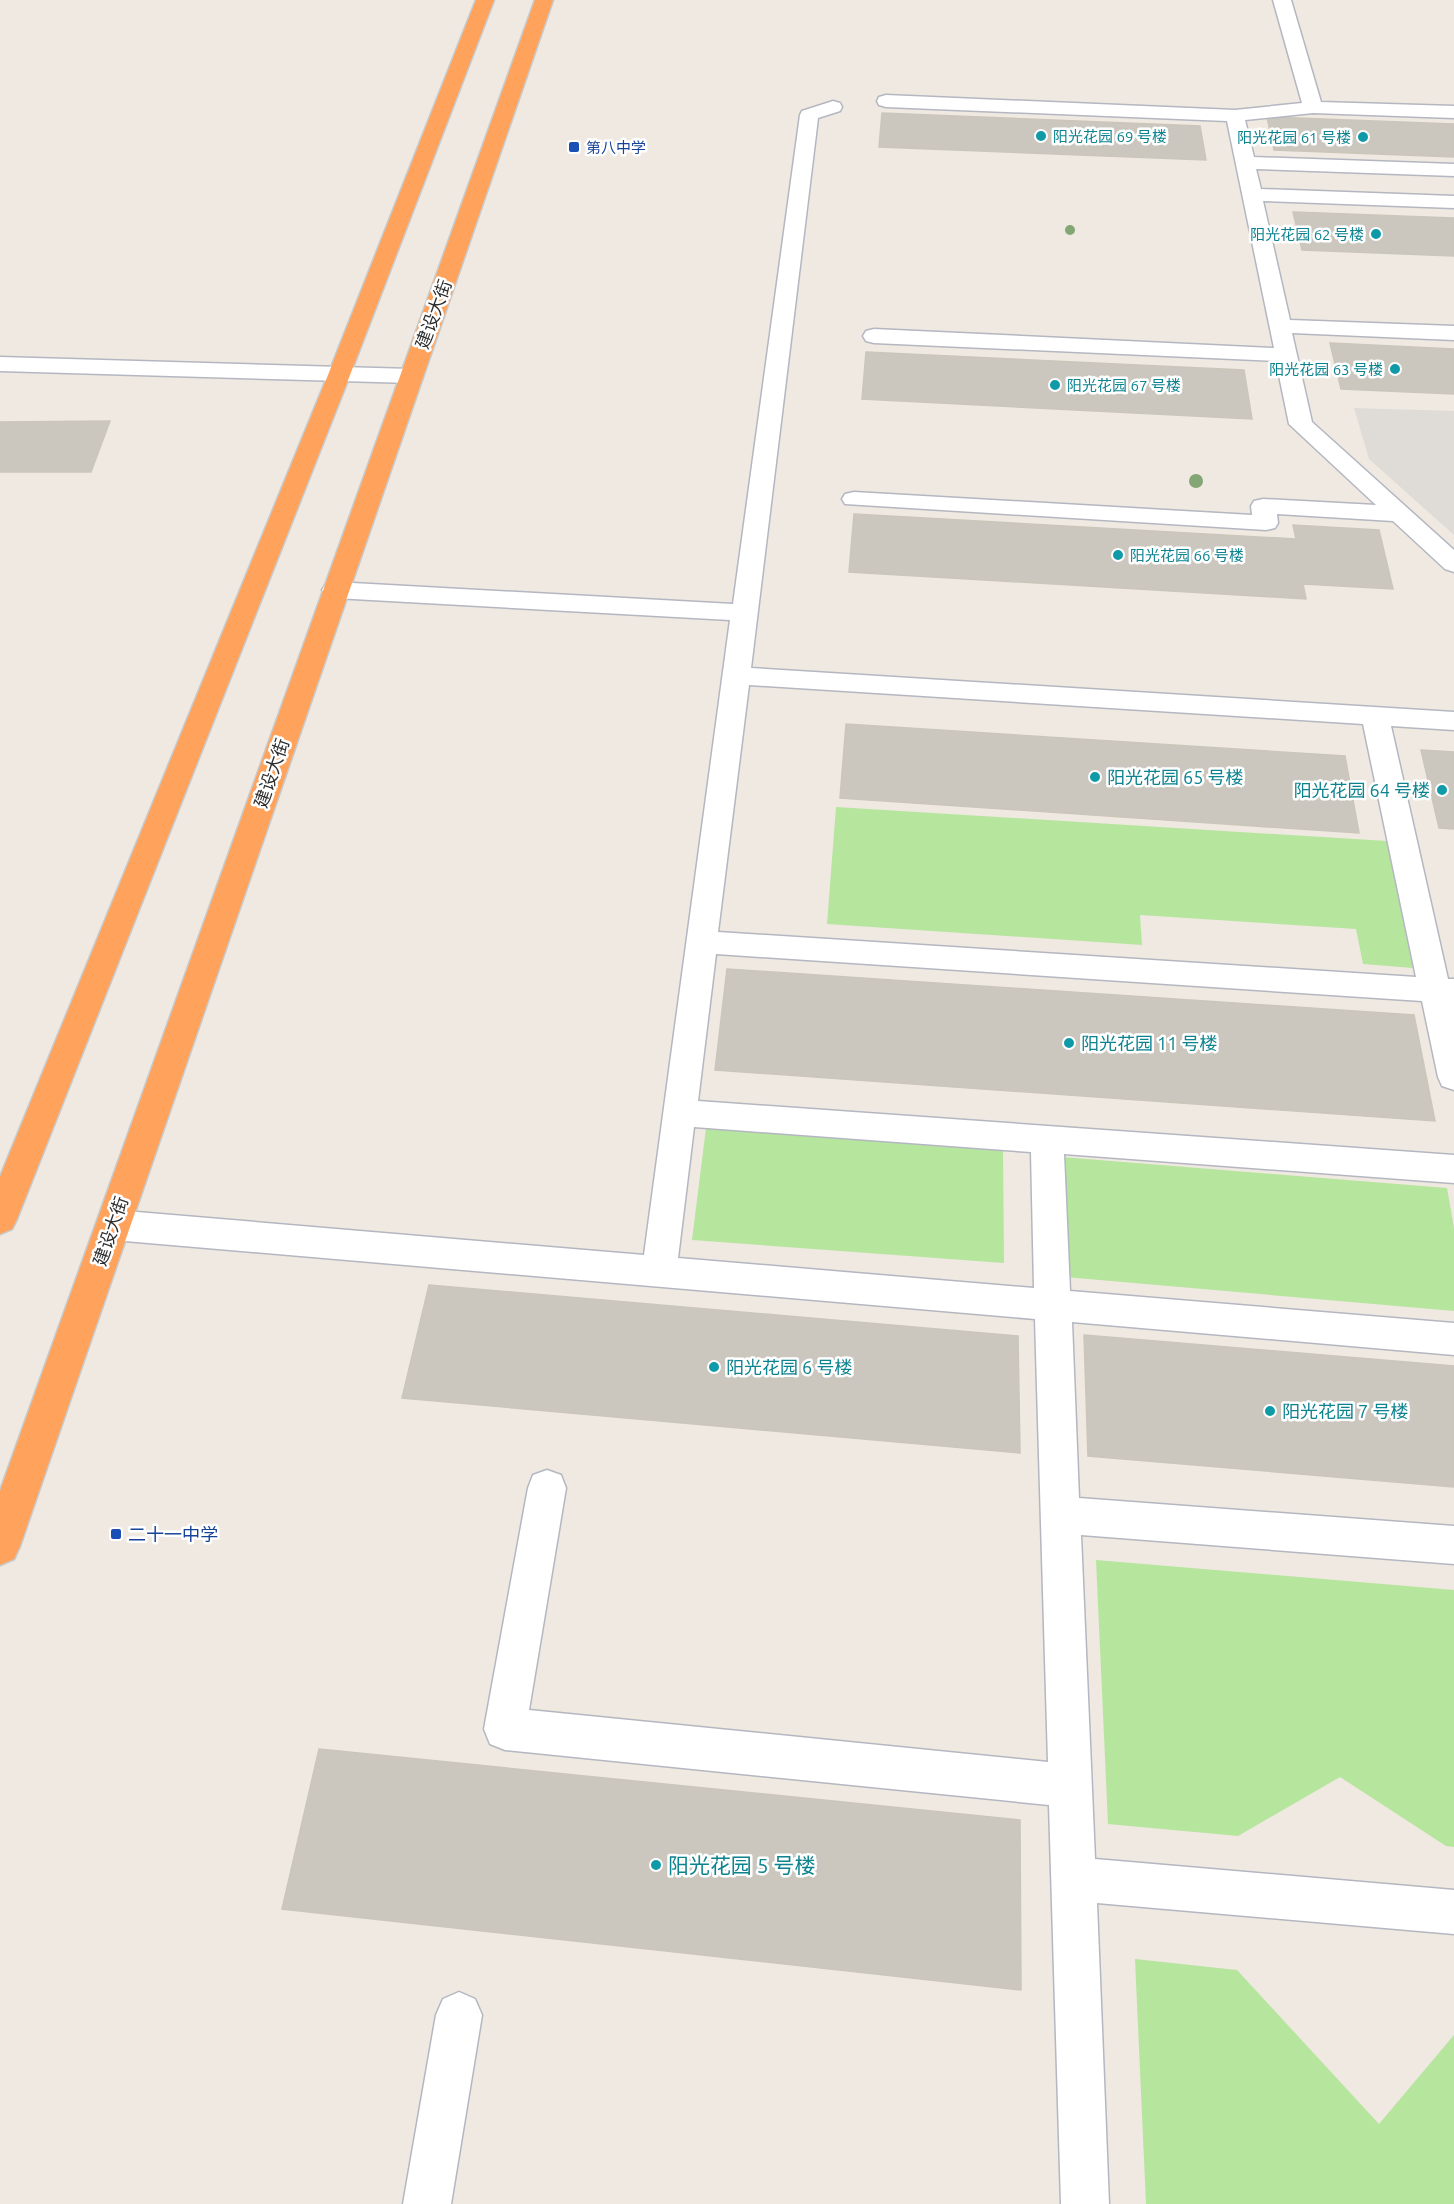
<svg xmlns="http://www.w3.org/2000/svg" width="1454" height="2204" font-family="Ubuntu,'Noto Sans SC',sans-serif">
	<rect width="100%" height="100%" fill="#efe9e1"/>
	<!-- green -->
	<g fill="#b6e59e">
		<path d="M836,807L1387,841L1413,968L1363,964L1356,929L1140,915L1142,945L827,924Z"/>
		<path d="M706,1128L1003,1150L1004,1263L692,1240Z"/>
		<path d="M1062,1157L1447,1188L1454,1228V1311L1065,1277Z"/>
		<path d="M1096,1560L1454,1590V1847L1446,1846L1340,1777L1238,1836L1108,1824Z"/>
		<path d="M1135,1959L1237,1970L1379,2124L1454,2035V2204H1146Z"/>
	</g>
	<!-- plaza -->
	<path fill="#dfdcd8" d="M1354,408L1454,411V535L1369,459Z"/>
	<!-- building -->
	<g fill="#cbc7bf" stroke="#cbc5ba" stroke-width="1.5">
		<path d="M882,113L1200,126L1206,160L879,147Z"/>
		<path d="M1267,117L1454,124V157L1274,150Z"/>
		<path d="M1293,212L1454,218V256L1302,250Z"/>
		<path d="M1330,343L1454,349V394L1341,389Z"/>
		<path d="M866,352L1244,370L1252,419L862,399Z"/>
		<path d="M110,421L91,472H0V422Z"/>
		<path d="M854,514L1296,539L1293,525L1379,530L1393,589L1303,584L1306,599L849,572Z"/>
		<path d="M846,724L1345,756L1359,833L840,798Z"/>
		<path d="M1421,750L1454,752V829L1439,828Z"/>
		<path d="M727,969L1414,1015L1435,1121L715,1070Z"/>
		<path d="M429,1285L1018,1336L1020,1453L402,1398Z"/>
		<path d="M1084,1335L1454,1366V1487L1088,1456Z"/>
		<path d="M319,1749L1020,1820L1021,1990L282,1909Z"/>
	</g>
	<g fill="none" stroke-linecap="round" stroke-linejoin="round">
		<defs>
			<g id="street">
				<path d="M1273,0H1291L1321,102L1454,106V118L1313,113L1245,120L1254,157L1454,164V176L1256,169L1261,189L1454,196V208L1263,201L1290,320L1454,326V340L1292,333L1312,422L1454,550V572L1445,569L1393,521L1277,514L1278,523L1275,528L1266,530L845,504L842,499L845,494L854,492L1252,515L1251,506L1254,501L1263,499L1376,505L1289,424L1276,361L874,343L866,341L863,336L866,331L874,329L1274,348L1227,121L886,107L879,105L877,101L879,97L886,95L1235,110L1302,103Z"/>
				<path d="M833,101L840,103L842,107L840,111L818,118L751,668L1454,712V730L1391,726L1448,979H1454V1090L1442,1086L1438,1077L1422,1001L716,954L698,1101L1454,1155V1183L1064,1154L1070,1291L1454,1323V1355L1072,1322L1079,1498L1454,1526V1564L1081,1535L1095,1859L1454,1890V1934L1097,1903L1109,2204H1061L1049,1805L505,1750L490,1744L484,1729L528,1488L533,1475L547,1470L561,1475L566,1488L529,1710L1048,1762L1035,1319L113,1240L101,1235L96,1225L101,1215L113,1210L644,1255L730,620L335,598L326,596L322,590L326,584L335,582L733,604L800,115L802,111ZM749,685L1363,724L1416,977L718,932ZM694,1127L1031,1152L1034,1288L678,1258Z"/>
				<path d="M0,357L411,369L419,371L422,376L419,381L411,383L0,371Z"/>
				<path d="M459,1992L475,1999L482,2015L451,2204H403L436,2015L443,1999Z"/>
			</g>
			<g id="highway">
				<path d="M476,0H494L350,375L17,1219L12,1229L0,1234V1177L328,375Z"/>
				<path d="M535,0H553L20,1546L14,1559L0,1565V1491Z"/>
			</g>
		</defs>
		<!-- street casing -->
		<use href="#street" stroke="#b4b7c1" stroke-width="3"/>
		<!-- highway casing -->
		<use href="#highway" stroke="#c9c9c9" stroke-width="3"/>
		<!-- street -->
		<use href="#street" fill="#fff" fill-rule="evenodd"/>
		<!-- highway -->
		<use href="#highway" fill="#ffa35c" fill-rule="evenodd"/>
	</g>
	<!-- trees -->
	<g fill="#84a574">
		<circle cx="1070" cy="230" r="5"/>
		<circle cx="1196" cy="481" r="7"/>
	</g>
	<!-- markers -->
	<g fill="#0f9aa8" stroke="#fff" stroke-width="2">
		<circle cx="1041" cy="136" r="6"/>
		<circle cx="1363" cy="137" r="6"/>
		<circle cx="1376" cy="234" r="6"/>
		<circle cx="1395" cy="369" r="6"/>
		<circle cx="1055" cy="385" r="6"/>
		<circle cx="1118" cy="555" r="6"/>
		<circle cx="1095" cy="777" r="6"/>
		<circle cx="1442" cy="790" r="6"/>
		<circle cx="1069" cy="1043" r="6"/>
		<circle cx="714" cy="1367" r="6"/>
		<circle cx="1270" cy="1411" r="6"/>
		<circle cx="656" cy="1865" r="6"/>
	</g>
	<g fill="#1a4fb4" stroke="#fff" stroke-width="2">
		<rect x="568" y="141" width="12" height="12" rx="3"/>
		<rect x="110" y="1528" width="12" height="12" rx="3"/>
	</g>
	<g text-anchor="middle" dominant-baseline="central" stroke-width="5" stroke-linejoin="round" paint-order="stroke">
		<!-- far-culture labels -->
		<g font-size="15" fill="#0d838f" stroke="#fff" text-anchor="start">
			<text x="1053" y="136">阳光花园 69 号楼</text>
			<text x="1351" y="137" text-anchor="end">阳光花园 61 号楼</text>
			<text x="1364" y="234" text-anchor="end">阳光花园 62 号楼</text>
			<text x="1383" y="369" text-anchor="end">阳光花园 63 号楼</text>
			<text x="1067" y="385">阳光花园 67 号楼</text>
			<text x="1130" y="555">阳光花园 66 号楼</text>
		</g>
		<!-- far-transit labels -->
		<g font-size="15" fill="#164399" stroke="#fff" text-anchor="start">
			<text x="586" y="147">第八中学</text>
		</g>
		<!-- street labels -->
		<g font-size="18" fill="#2e2e2e" stroke="#fff">
			<text transform="translate(433 314) rotate(-70)">建设大街</text>
			<text transform="translate(271 773) rotate(-71)">建设大街</text>
			<text transform="translate(110 1231) rotate(-71)">建设大街</text>
		</g>
		<!-- culture labels -->
		<g font-size="18" fill="#0d838f" stroke="#fff" text-anchor="start">
			<text x="1107" y="777">阳光花园 65 号楼</text>
			<text x="1430" y="790" text-anchor="end">阳光花园 64 号楼</text>
			<text x="1081" y="1043">阳光花园 11 号楼</text>
			<text x="726" y="1367">阳光花园 6 号楼</text>
			<text x="1282" y="1411">阳光花园 7 号楼</text>
		</g>
		<!-- transit labels -->
		<g font-size="18" fill="#164399" stroke="#fff" text-anchor="start">
			<text x="128" y="1534">二十一中学</text>
		</g>
		<!-- near-culture labels -->
		<g font-size="21" fill="#0d838f" stroke="#fff" text-anchor="start">
			<text x="668" y="1865">阳光花园 5 号楼</text>
		</g>
	</g>
</svg>
